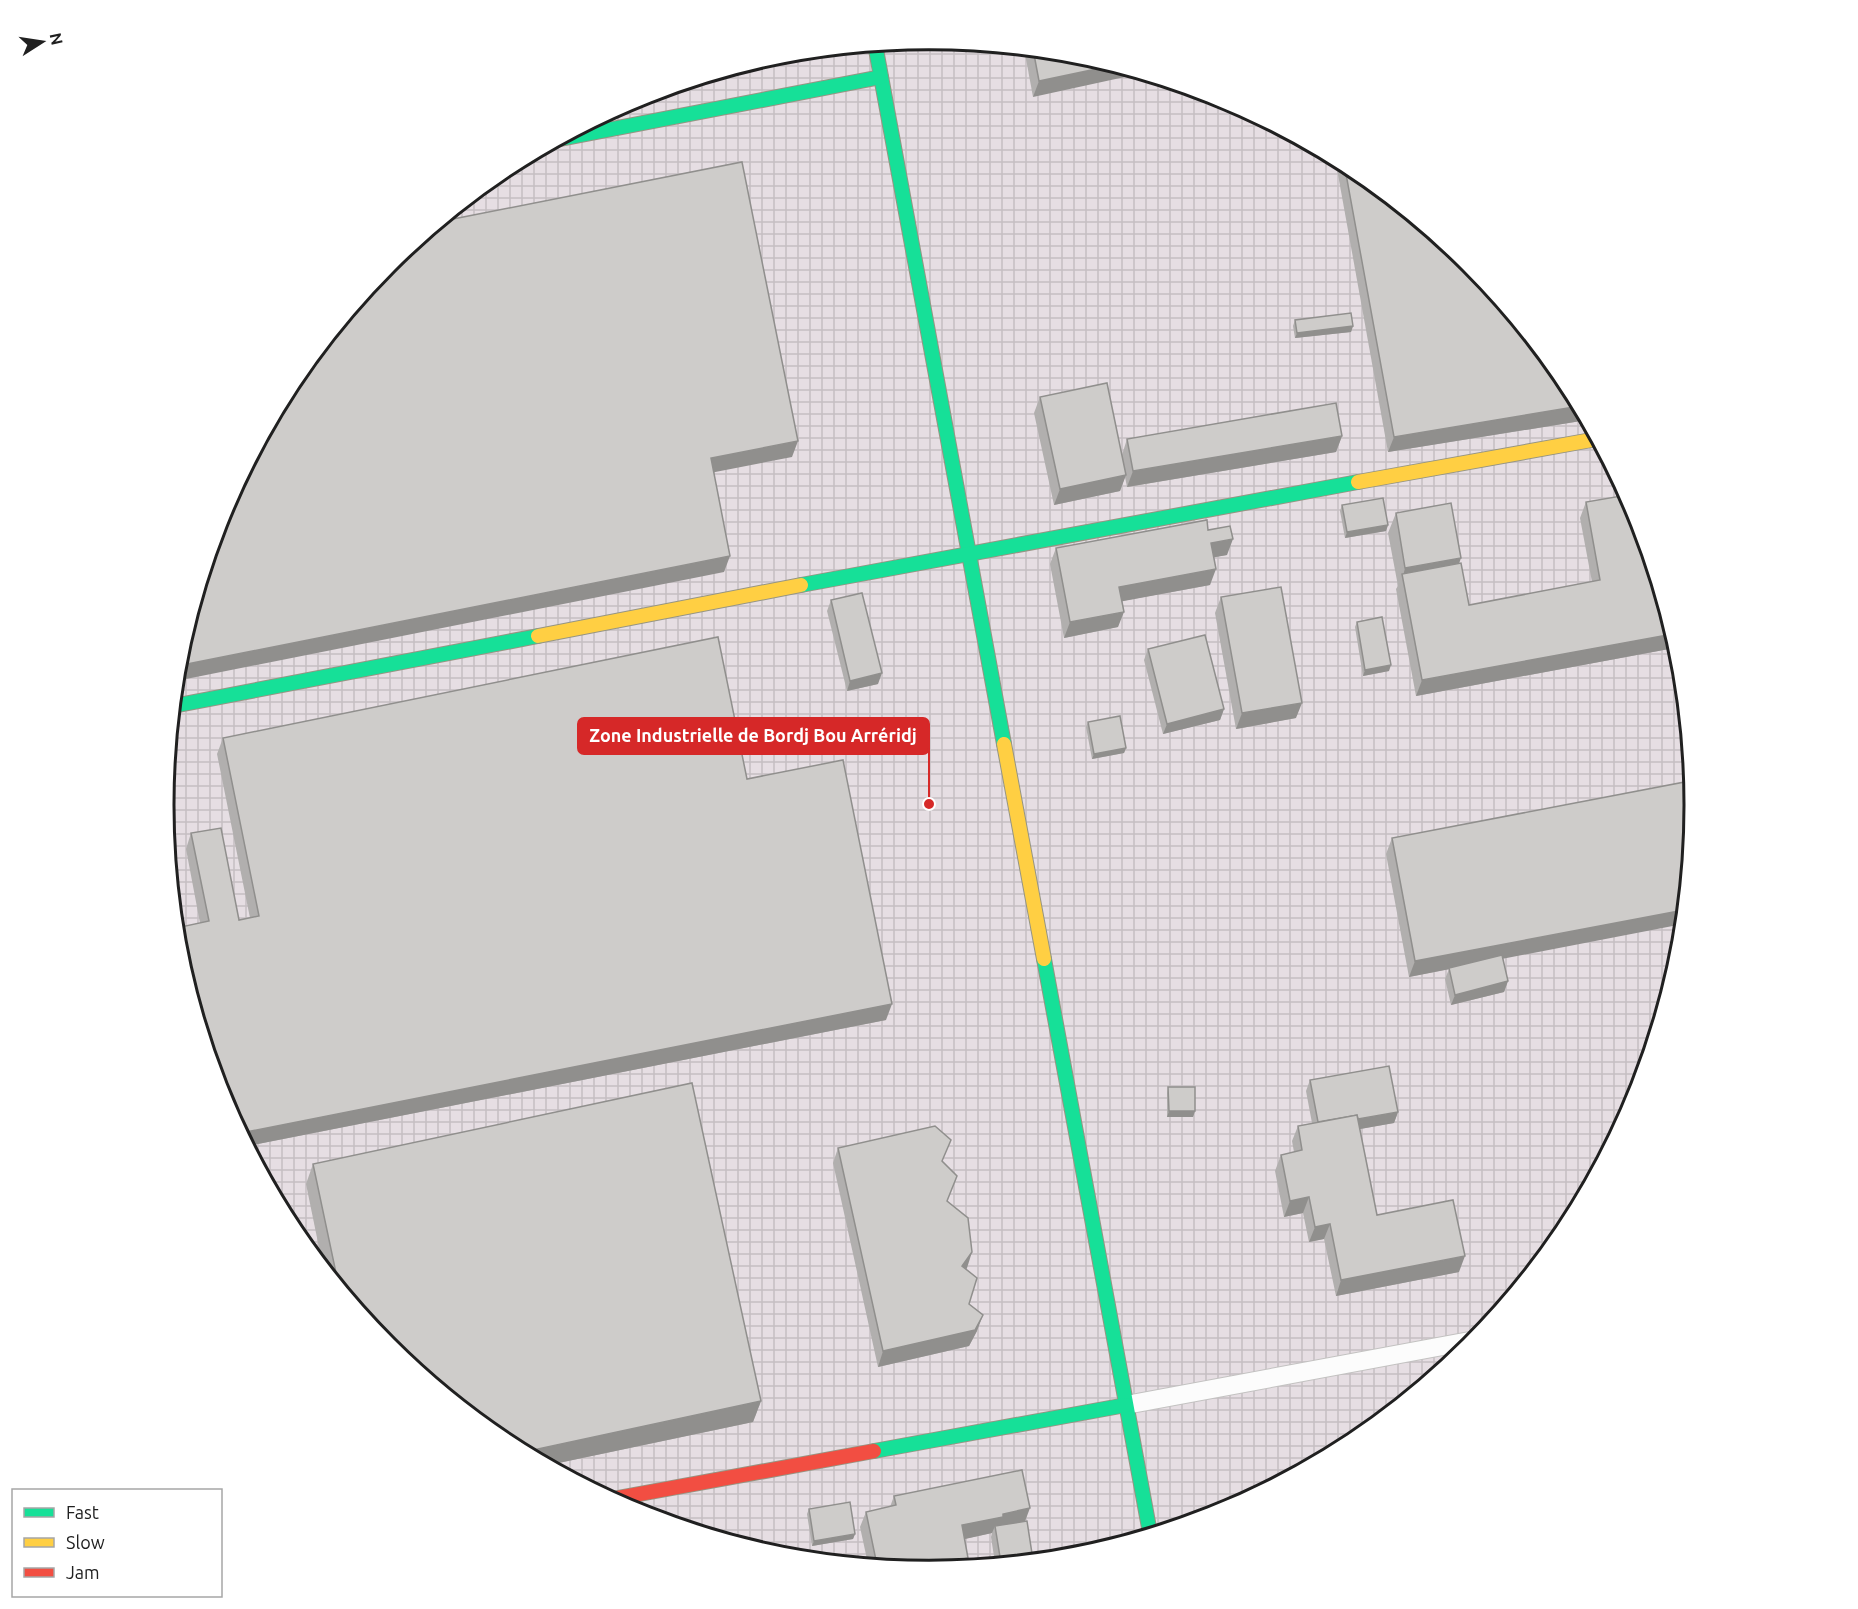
<svg xmlns="http://www.w3.org/2000/svg" width="1858" height="1609" font-family="Ubuntu,sans-serif">
	<defs>
		<pattern id="industrial-grid" width="8" height="8" patternUnits="userSpaceOnUse" patternTransform="scale(1.5)"><rect width="8" height="8" fill="#e6dee3"/><path d="M0 4h8M4 0v8" fill="none" stroke="#c5bec2"/></pattern>
	</defs>
	<rect width="100%" height="100%" fill="#edebe9"/>
	<!-- industrial -->
	<circle fill="url(#industrial-grid)" cx="931" cy="807" r="761"/>
	<g fill="none" stroke-linecap="round" stroke-linejoin="round">
		<defs>
			<path id="lane" d="M1126,1405L1475,1340"/>
			<g id="fast">
				<path d="M875,44L1004,744"/>
				<path d="M555,140L881,77"/>
				<path d="M801,585L1358,482"/>
				<path d="M173,706L538,636"/>
				<path d="M1044,959L1150,1533"/>
				<path d="M874,1451L1126,1405"/>
			</g>
			<g id="slow">
				<path d="M1358,482L1597,439"/>
				<path d="M538,636L801,585"/>
				<path d="M1004,744L1044,959"/>
			</g>
			<path id="jam" d="M612,1499L874,1451"/>
		</defs>
		<!-- lane casing -->
		<use href="#lane" stroke="#c3c2c1" stroke-width="20"/>
		<!-- fast casing -->
		<use href="#fast" stroke="#969583" stroke-width="16"/>
		<!-- slow casing -->
		<use href="#slow" stroke="#969583" stroke-width="16"/>
		<!-- jam casing -->
		<use href="#jam" stroke="#969583" stroke-width="16"/>
		<!-- lane -->
		<use href="#lane" stroke="#fcfcfc" stroke-width="18"/>
		<!-- fast -->
		<use href="#fast" stroke="#16e098" stroke-width="14"/>
		<!-- slow -->
		<use href="#slow" stroke="#ffcf43" stroke-width="14"/>
		<!-- jam -->
		<use href="#jam" stroke="#f24e42" stroke-width="14"/>
	</g>
	<!-- wall -->
	<g fill="#b1afae">
		<path d="M1024,48L1079,54L1033,97Z"/>
		<path d="M1335,158L1355,168L1566,380L1587,420L1388,452Z"/>
		<path d="M1295,320L1353,326L1351,332L1295,338L1293,326Z"/>
		<path d="M1040,397L1122,455L1127,439L1342,436L1336,452L1127,487L1125,477L1120,491L1054,505L1034,413Z"/>
		<path d="M1586,502L1669,649L1416,696L1396,589L1398,586L1388,533L1396,513L1459,563L1469,605L1592,582L1580,518Z"/>
		<path d="M1342,505L1388,525L1386,531L1345,538L1340,511Z"/>
		<path d="M1208,530L1227,555L1214,557L1210,585L1122,601L1118,627L1064,638L1050,564L1056,548Z"/>
		<path d="M1221,597L1296,718L1236,729L1215,613Z"/>
		<path d="M831,600L878,684L847,691L827,611Z"/>
		<path d="M1357,622L1389,671L1363,676L1355,627Z"/>
		<path d="M1148,649L1224,709L1220,720L1163,734L1144,660Z"/>
		<path d="M1088,722L1126,748L1124,753L1092,759L1086,727Z"/>
		<path d="M223,738L747,779L886,1020L248,1146L222,1097L200,923L186,849L191,833L239,920L250,918L217,754Z"/>
		<path d="M1392,838L1503,959L1508,981L1504,992L1451,1005L1445,979L1449,969L1409,977L1386,854Z"/>
		<path d="M1310,1080L1398,1112L1394,1123L1360,1129L1377,1215L1459,1272L1336,1296L1324,1239L1309,1242L1303,1213L1284,1217L1275,1171L1281,1155L1294,1152L1292,1141L1298,1126L1312,1123L1306,1091Z"/>
		<path d="M1168,1087L1195,1111L1193,1117H1167V1093Z"/>
		<path d="M838,1148L943,1162L948,1201L967,1268L966,1269L969,1304L977,1331L969,1346L878,1367L833,1163Z"/>
		<path d="M313,1164L761,1401L753,1422L549,1465L503,1441L387,1346L323,1267L306,1184Z"/>
		<path d="M894,1496L1025,1521L1033,1560L995,1563L991,1537L992,1533L964,1539L929,1570L868,1564L860,1527L866,1512L890,1507Z"/>
		<path d="M809,1509L855,1534L853,1539L812,1546L807,1514Z"/>
	</g>
	<!-- shaded-wall -->
	<g fill="#908f8d">
		<path d="M753,62L749,72L693,83L694,80Z"/>
		<path d="M1115,65L1143,73L1033,97L1039,81Z"/>
		<path d="M1353,326L1351,332L1295,338L1297,333Z"/>
		<path d="M1580,406L1587,420L1388,452L1394,437Z"/>
		<path d="M1342,436L1336,452L1127,487L1133,471Z"/>
		<path d="M798,441L792,457L705,474L711,458Z"/>
		<path d="M1126,475L1120,491L1054,505L1060,489Z"/>
		<path d="M1388,525L1386,531L1345,538L1347,532Z"/>
		<path d="M1233,539L1227,555L1205,559L1211,543Z"/>
		<path d="M730,556L724,572L176,681L177,666Z"/>
		<path d="M1461,558L1454,578L1403,576L1405,568Z"/>
		<path d="M1216,569L1210,585L1113,603L1119,587Z"/>
		<path d="M1124,612L1118,627L1064,638L1070,622Z"/>
		<path d="M1673,634L1674,637L1669,649L1416,696L1422,680Z"/>
		<path d="M1391,665L1389,671L1363,676L1365,670Z"/>
		<path d="M882,673L878,684L847,691L850,681Z"/>
		<path d="M1302,703L1296,718L1236,729L1242,713Z"/>
		<path d="M1224,709L1220,720L1163,734L1167,724Z"/>
		<path d="M1126,748L1124,753L1092,759L1094,754Z"/>
		<path d="M1684,910L1683,924L1409,977L1415,961Z"/>
		<path d="M1508,981L1504,992L1451,1005L1455,995Z"/>
		<path d="M892,1004L886,1020L248,1146L241,1133Z"/>
		<path d="M1169,1111H1195L1193,1117H1167Z"/>
		<path d="M1398,1112L1394,1123L1315,1137L1319,1126Z"/>
		<path d="M1309,1197L1303,1213L1284,1217L1290,1201Z"/>
		<path d="M1330,1224L1324,1239L1309,1242L1315,1227Z"/>
		<path d="M972,1252L967,1268L956,1282L962,1266Z"/>
		<path d="M1465,1256L1459,1272L1336,1296L1341,1280Z"/>
		<path d="M983,1315L977,1331L969,1346L878,1367L883,1351Z"/>
		<path d="M761,1401L753,1422L549,1465L524,1452Z"/>
		<path d="M1030,1508L1024,1524L995,1526L992,1533L956,1541L962,1525L1003,1514Z"/>
		<path d="M855,1534L853,1539L812,1546L814,1541Z"/>
		<path d="M968,1558L965,1566L929,1570L915,1569Z"/>
	</g>
	<!-- building -->
	<g fill="#ceccca" stroke="#908f8d" stroke-width="1.5">
		<path d="M1033,49L1079,54L1115,65L1039,81Z"/>
		<path d="M742,162L798,441L711,458L730,556L177,666L178,655L222,511L293,379L388,263L438,222Z"/>
		<path d="M1344,163L1355,168L1471,263L1566,380L1580,406L1394,437Z"/>
		<path d="M1351,313L1353,326L1297,333L1295,320Z"/>
		<path d="M1107,383L1126,475L1060,489L1040,397Z"/>
		<path d="M1336,403L1342,436L1133,471L1127,439Z"/>
		<path d="M1627,495L1636,512L1673,634L1422,680L1402,574L1461,563L1469,605L1600,580L1586,502Z"/>
		<path d="M1383,498L1388,525L1347,532L1342,505Z"/>
		<path d="M1451,503L1461,558L1405,568L1396,513Z"/>
		<path d="M1207,520L1208,530L1230,526L1233,539L1211,543L1216,569L1119,587L1124,612L1070,622L1056,548Z"/>
		<path d="M1281,587L1302,703L1242,713L1221,597Z"/>
		<path d="M862,593L882,673L850,681L831,600Z"/>
		<path d="M1382,617L1391,665L1365,670L1357,622Z"/>
		<path d="M1205,635L1224,709L1167,724L1148,649Z"/>
		<path d="M718,637L747,779L843,760L892,1004L241,1133L222,1097L178,954L176,928L209,921L191,833L221,828L239,920L259,916L223,738Z"/>
		<path d="M1120,716L1126,748L1094,754L1088,722Z"/>
		<path d="M1690,781L1694,805L1684,910L1415,961L1392,838Z"/>
		<path d="M1502,955L1508,981L1455,995L1449,968Z"/>
		<path d="M1389,1066L1398,1112L1358,1119L1357,1115L1318,1122L1310,1080Z"/>
		<path d="M692,1083L761,1401L524,1452L503,1441L387,1346L339,1287L313,1164Z"/>
		<path d="M1168,1087H1195V1111H1169Z"/>
		<path d="M1357,1115L1377,1215L1453,1200L1465,1256L1341,1280L1330,1224L1315,1227L1309,1197L1290,1201L1281,1155L1302,1150L1298,1126Z"/>
		<path d="M935,1126L951,1140L942,1161L957,1176L947,1201L968,1218L972,1252L962,1266L977,1278L969,1304L983,1315L975,1330L883,1351L838,1148Z"/>
		<path d="M1022,1470L1030,1508L1003,1514V1517L962,1525L968,1558L915,1569L877,1565L866,1512L896,1505L894,1496Z"/>
		<path d="M850,1502L855,1534L814,1541L809,1509Z"/>
		<path d="M1027,1521L1033,1560L1001,1563L995,1526Z"/>
	</g>
	<!-- crop -->
	<path d="M0 0H1858V1609H0ZM174 805a755 755 0 1 1 1510 0a755 755 0 1 1-1510 0Z" fill="#fff" fill-rule="evenodd"/>
	<path fill="none" stroke="#202020" stroke-width="3" d="M174 805a755 755 0 1 1 1510 0a755 755 0 1 1-1510 0Z"/>
	<!-- callouts -->
	<path fill="none" stroke="#d62828" stroke-width="2" d="M929 804L929 736"/>
	<circle fill="#d62828" stroke="#fff" stroke-width="2" cx="929" cy="804" r="6"/>
	<rect fill="#d62828" stroke="#d62828" stroke-width="2" x="578" y="718" width="351" height="36" rx="6"/>
	<g font-size="18" text-anchor="middle" font-weight="bold" fill="#fff">
		<text x="753" y="742">Zone Industrielle de Bordj Bou Arréridj</text>
	</g>
	<!-- legend -->
	<rect x="12" y="1489" width="210" height="108" fill="#ffffff" stroke="#a6a6a6" stroke-width="1.5"/>
	<rect x="24" y="1508" width="30" height="9" fill="#16e098" stroke="#a6a6a6" stroke-width="1.5"/>
	<text x="66" y="1519" font-size="18" fill="#202020">Fast</text>
	<rect x="24" y="1538" width="30" height="9" fill="#ffcf43" stroke="#a6a6a6" stroke-width="1.5"/>
	<text x="66" y="1549" font-size="18" fill="#202020">Slow</text>
	<rect x="24" y="1568" width="30" height="9" fill="#f24e42" stroke="#a6a6a6" stroke-width="1.5"/>
	<text x="66" y="1579" font-size="18" fill="#202020">Jam</text>
	<!-- north arrow -->
	<g transform="translate(42 42) rotate(78)" stroke="#ffffff" stroke-width="4.5" paint-order="stroke">
	<path d="M0-4.5L10 22L0 15L-10 22Z" fill="#202020"/>
	<text y="-9" font-size="16" font-weight="bold" text-anchor="middle" fill="#202020">N</text>
	</g>
</svg>
